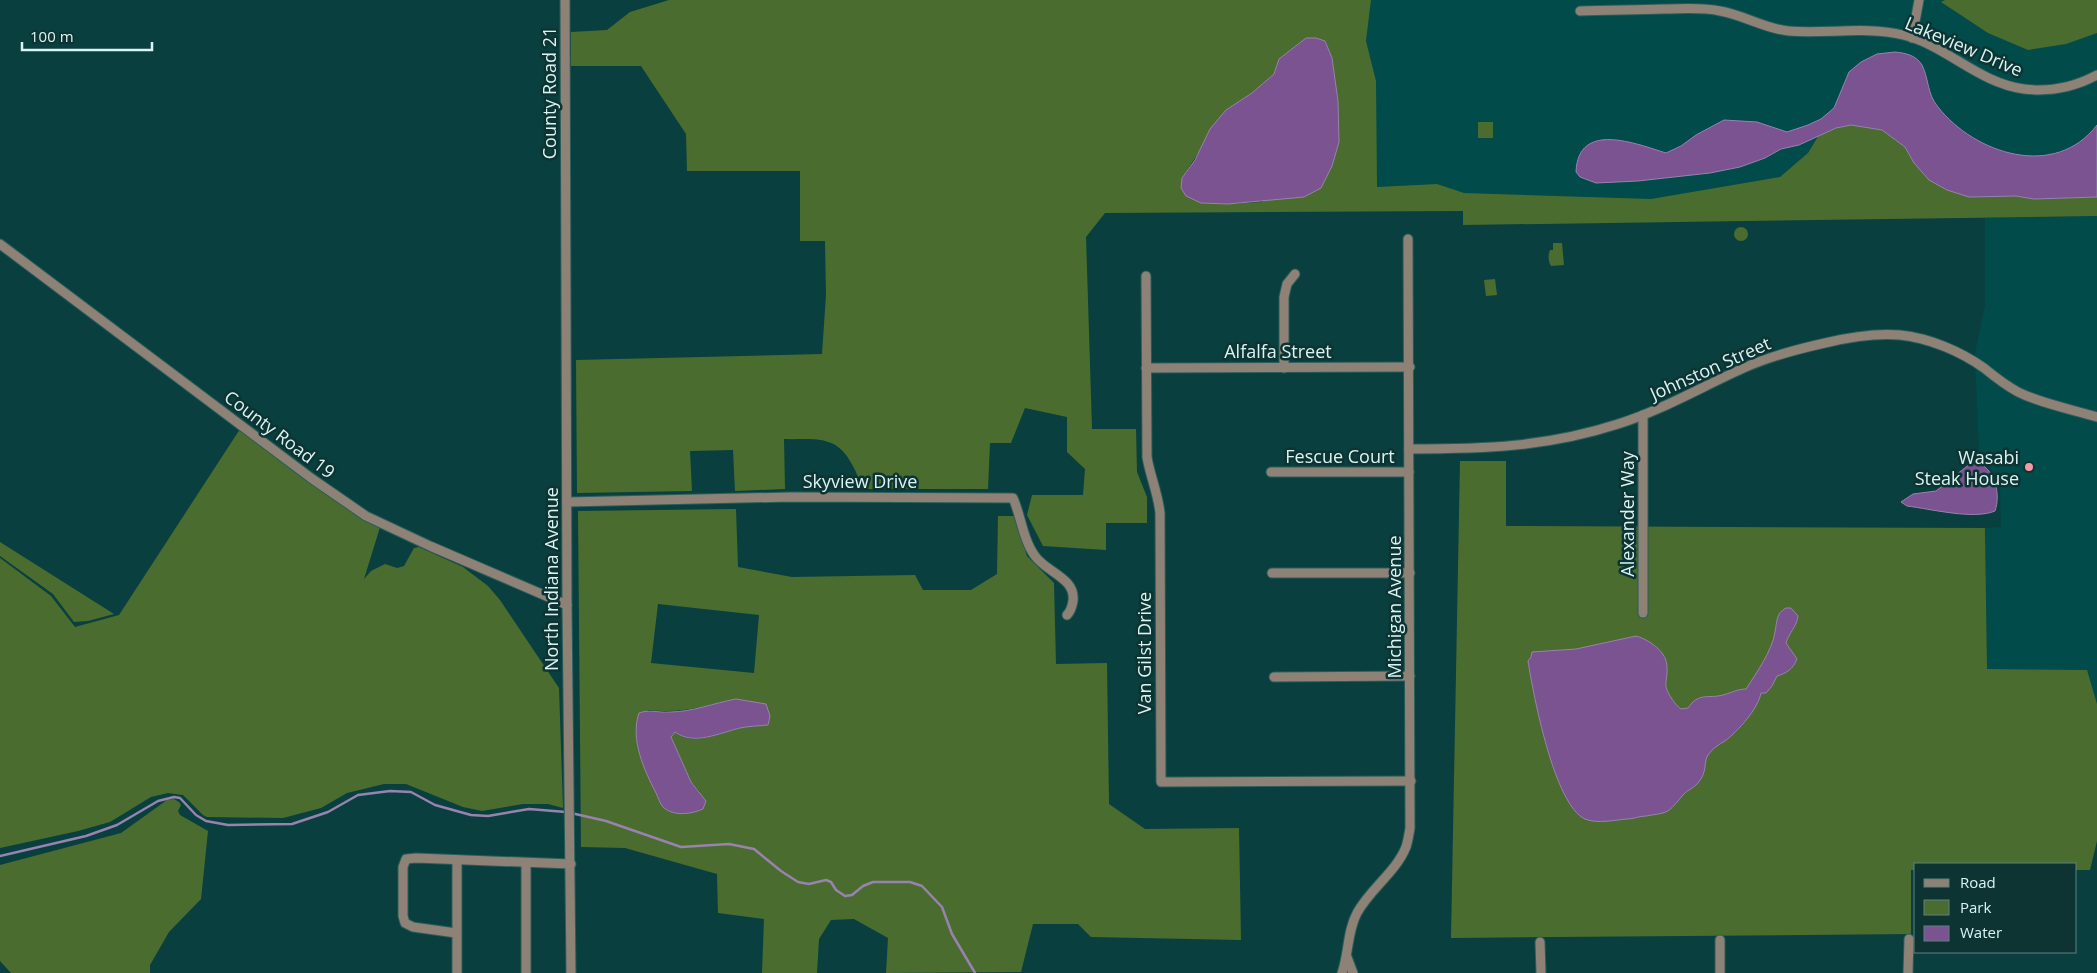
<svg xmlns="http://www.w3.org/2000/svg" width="2097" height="973" font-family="'Open Sans',sans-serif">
	<rect width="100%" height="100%" fill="#09403f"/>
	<!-- built -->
	<g fill="#014b4a">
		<path d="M1371,0H2097V206L1378,211L1366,41Z"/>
		<path d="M2097,216V704L2086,670L1987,669L1985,528L2001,527L2000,484L1979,452L1975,353L1985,305V218Z"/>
	</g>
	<!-- green -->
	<g fill="#4b6c2f" fill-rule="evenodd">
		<path d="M669,0H1371L1366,41L1376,81L1377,187L1437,184L1464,193L1651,199L1780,177L1808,153L1819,135L1836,128L1851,125L1882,130L1905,147L1914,163L1969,197L2016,196L2034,199L2097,197V216L1463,225V211L1105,213L1086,237L1092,429H1136L1137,472L1147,497V523H1106V550L1043,546L1027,515L1032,495H1083L1085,469L1067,452V417L1025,408L1011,443H990L988,489H860C859,477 856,471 850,461C835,434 811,440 784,439L785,489L735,491L733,450L690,451L692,491L577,493L576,360L822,354L826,295L825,241H800V171H687L686,134L641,66H571V32L607,30L630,12ZM1306,38L1325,41L1332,58L1338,101L1262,202L1228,204L1201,203L1182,178L1226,110L1252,93L1274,74L1279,59Z"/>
		<path d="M1945,0H2097V33L2066,44L2028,50L1988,33L1941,2Z"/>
		<rect x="1478" y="122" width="15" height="16"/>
		<circle cx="1741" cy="234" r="7"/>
		<path d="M1553,243H1562L1564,265L1551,266C1548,262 1548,254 1550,250H1553Z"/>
		<path d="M1495,279L1497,295L1486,296L1484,280Z"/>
		<path d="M242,426L381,524L364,579L371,571L385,564L397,568L404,566L414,548L419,547L463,567L488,586L500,600L559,688L563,808L548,804H523L482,811L463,807L406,784H384L347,793L321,808L283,818L207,817L203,815L183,795L168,793L151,797L110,822L78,831L0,848V558L51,596L75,627L119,615Z"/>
		<path d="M1460,461H1506V526L1985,528L1987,669L2087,670L2097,704V841L2090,870H2076V864H1916V870H1911V934L1451,938Z"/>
		<path d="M736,509L738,567L792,577L915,575L923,590H971L997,574L998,516H1015L1027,556L1054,583L1056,664L1107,663L1109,804L1145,829L1239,828L1241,940L1091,937L1078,924H1033L1021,972L886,973L888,938L854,919L831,920L819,939L817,973H762L764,919L718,913L717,874L625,848L581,847L578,511ZM658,604L759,615L754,673L651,663ZM736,699L768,725C759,726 749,726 740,728C720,733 693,747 675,732L671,737L691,782L700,792L637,739L648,710C683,714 703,706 736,699Z"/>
		<path d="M0,542L114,614L88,621L74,622L53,594L0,556Z"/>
		<path d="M174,799L179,802L181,805L178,811L180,815L208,831L201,899L169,932L150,965V973H11L0,961V865L121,833L167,800Z"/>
	</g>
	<!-- water -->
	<g fill="#7a5390" stroke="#9783ae">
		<path d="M1306,38H1316L1325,41L1332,58L1338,101L1339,142L1332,166L1321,188L1304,197L1228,204L1201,203L1186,196L1181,188L1182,178L1195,160L1210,129L1226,110L1252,93L1274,74L1279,59Z"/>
		<path d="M1895,52C1905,53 1916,55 1922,65C1929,79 1927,94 1938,107C1975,154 2055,180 2097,125V197L2034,199L2016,196L1969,197L1947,190L1929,180L1914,163L1905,147L1882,130L1851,125L1836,128L1799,145L1781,149L1765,158L1740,167L1710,173L1638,181L1596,183L1580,177L1576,172C1578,120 1637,144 1666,153L1681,146L1696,135L1724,120L1757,122L1787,132L1808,125L1821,119L1834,108L1849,72L1861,62L1877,54Z"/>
		<path d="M1976,462C1995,468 2001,494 1995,511C1974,520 1931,509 1907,506L1901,502L1913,494L1936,491L1971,463Z"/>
		<path d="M1786,608H1791L1798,616C1797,626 1789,633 1786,643L1797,659C1793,669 1787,673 1777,676L1772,686L1766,693H1761C1758,709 1738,731 1725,741C1719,744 1712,749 1708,755C1703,763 1708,771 1698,783C1694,788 1687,790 1683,795C1667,814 1670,812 1646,816C1639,816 1634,819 1627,819C1615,820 1597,824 1585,819C1554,805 1533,693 1528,661L1531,657L1532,652L1576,649L1636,636C1650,640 1667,652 1667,667C1668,673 1665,682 1666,687C1668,694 1675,705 1681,709L1688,708C1699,692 1707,699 1723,695C1731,693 1738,689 1746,689C1757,672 1772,651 1775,632C1777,622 1776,613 1786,608Z"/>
		<path d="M736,699L766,704L770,716L768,725C759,726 749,726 740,728C719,733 694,746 675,732L671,737L691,782L706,801L703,809C691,814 674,817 663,807C660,804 658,797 656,793C644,770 630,739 639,713C650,709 658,713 670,712C692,712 714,703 736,699Z"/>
	</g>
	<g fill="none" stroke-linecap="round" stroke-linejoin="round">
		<!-- stream -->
		<g stroke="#9783ae" stroke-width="2.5">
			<path d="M571,813L606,821L681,847L729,844L754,849L781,871L798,882L809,884L826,880L831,882L836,890L845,896L852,895L863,886L873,882H910L922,886L942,907L952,934L975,973"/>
			<path d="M0,856L86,836L117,825L158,801L174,797L180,798L196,815L206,821L228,825L292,824L328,812L358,795L390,791L411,792L435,805L471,815L488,816L529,809L566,812"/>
		</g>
		<defs>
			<g id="minor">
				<path d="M565,0L567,605L571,973"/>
				<path d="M1580,11C1608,10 1635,10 1663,9C1682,9 1702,7 1720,11C1744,15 1765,29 1789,31C1827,34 1866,26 1903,35C1946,45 1978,83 2024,89C2049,92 2075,87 2097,75"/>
				<path d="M1912,38L1919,0"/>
				<path d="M0,244L311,478L366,516L430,546L567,605"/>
				<path d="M1146,276L1147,457C1150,476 1158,493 1160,513L1161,782L1411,781"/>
				<path d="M1146,368L1410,367"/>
				<path d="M1284,368V297L1287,284L1295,274"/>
				<path d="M1643,415V613"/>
				<path d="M1409,449C1484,449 1547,447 1618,424C1663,410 1703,386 1746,367C1771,356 1798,349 1825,343C1850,337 1875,333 1900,335C1929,338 1960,351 1984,368C1995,377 2005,385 2018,392C2042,404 2071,409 2097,417"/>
				<path d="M1271,472H1409"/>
				<path d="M567,502L791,497L1013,498C1021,516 1023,540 1035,556C1046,572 1076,578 1073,601C1072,607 1071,611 1067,615"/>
				<path d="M1272,573H1410"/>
				<path d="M1274,677L1410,676"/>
				<path d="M457,860V973"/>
				<path d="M456,933L413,927L405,923L403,916V867L406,859L416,858L571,864"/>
				<path d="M1720,940V973"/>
				<path d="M1540,942L1541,973"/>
				<path d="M1347,957L1353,973"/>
				<path d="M526,973V863"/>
				<path d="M1342,973C1349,953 1347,932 1357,913C1370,889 1396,872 1406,847C1408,841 1409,834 1410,828L1408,239"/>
				<path d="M1908,973L1909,939"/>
			</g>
		</defs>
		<!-- minor casing -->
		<use href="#minor" stroke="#2a5d5c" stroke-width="11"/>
		<!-- minor -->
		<use href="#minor" stroke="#8d8275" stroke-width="9"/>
	</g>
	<!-- markers -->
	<circle fill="#f49aa4" stroke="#0d3433" stroke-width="2" cx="2029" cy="467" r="5"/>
	<g text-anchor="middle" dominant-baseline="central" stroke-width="5" stroke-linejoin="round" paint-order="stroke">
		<!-- street labels -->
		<g font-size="18" fill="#daf4f3" stroke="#0d3433">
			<text transform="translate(1964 46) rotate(23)">Lakeview Drive</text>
			<text transform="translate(549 93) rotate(-90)">County Road 21</text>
			<text x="1278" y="351">Alfalfa Street</text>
			<text transform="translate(1710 368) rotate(-24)">Johnston Street</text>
			<text transform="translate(280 434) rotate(37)">County Road 19</text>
			<text x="1340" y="456">Fescue Court</text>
			<text x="860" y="481">Skyview Drive</text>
			<text transform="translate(1627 514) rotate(-90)">Alexander Way</text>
			<text transform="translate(551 579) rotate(-90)">North Indiana Avenue</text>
			<text transform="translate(1394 607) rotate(-90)">Michigan Avenue</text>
			<text transform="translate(1144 653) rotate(-90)">Van Gilst Drive</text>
		</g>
		<!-- poi labels -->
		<g font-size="18" fill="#daf4f3" stroke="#0d3433" text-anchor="end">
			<text x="2019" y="457">Wasabi<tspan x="2019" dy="21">Steak House</tspan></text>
		</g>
	</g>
	<!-- legend -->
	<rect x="1914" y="863" width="162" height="90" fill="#0d3433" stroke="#5f8180"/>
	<rect x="1924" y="879" width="25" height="8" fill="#8d8275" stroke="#5f8180"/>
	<text x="1960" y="888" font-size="15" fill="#daf4f3">Road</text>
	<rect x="1924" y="900" width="25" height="15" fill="#4b6c2f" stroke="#5f8180"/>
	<text x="1960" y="913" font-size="15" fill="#daf4f3">Park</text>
	<rect x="1924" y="926" width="25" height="15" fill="#7a5390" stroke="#5f8180"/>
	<text x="1960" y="938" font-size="15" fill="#daf4f3">Water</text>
	<!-- scale -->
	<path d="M22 42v8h130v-8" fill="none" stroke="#daf4f3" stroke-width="2.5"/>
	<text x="30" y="42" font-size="15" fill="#daf4f3" stroke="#0d3433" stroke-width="4" paint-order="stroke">100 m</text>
</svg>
